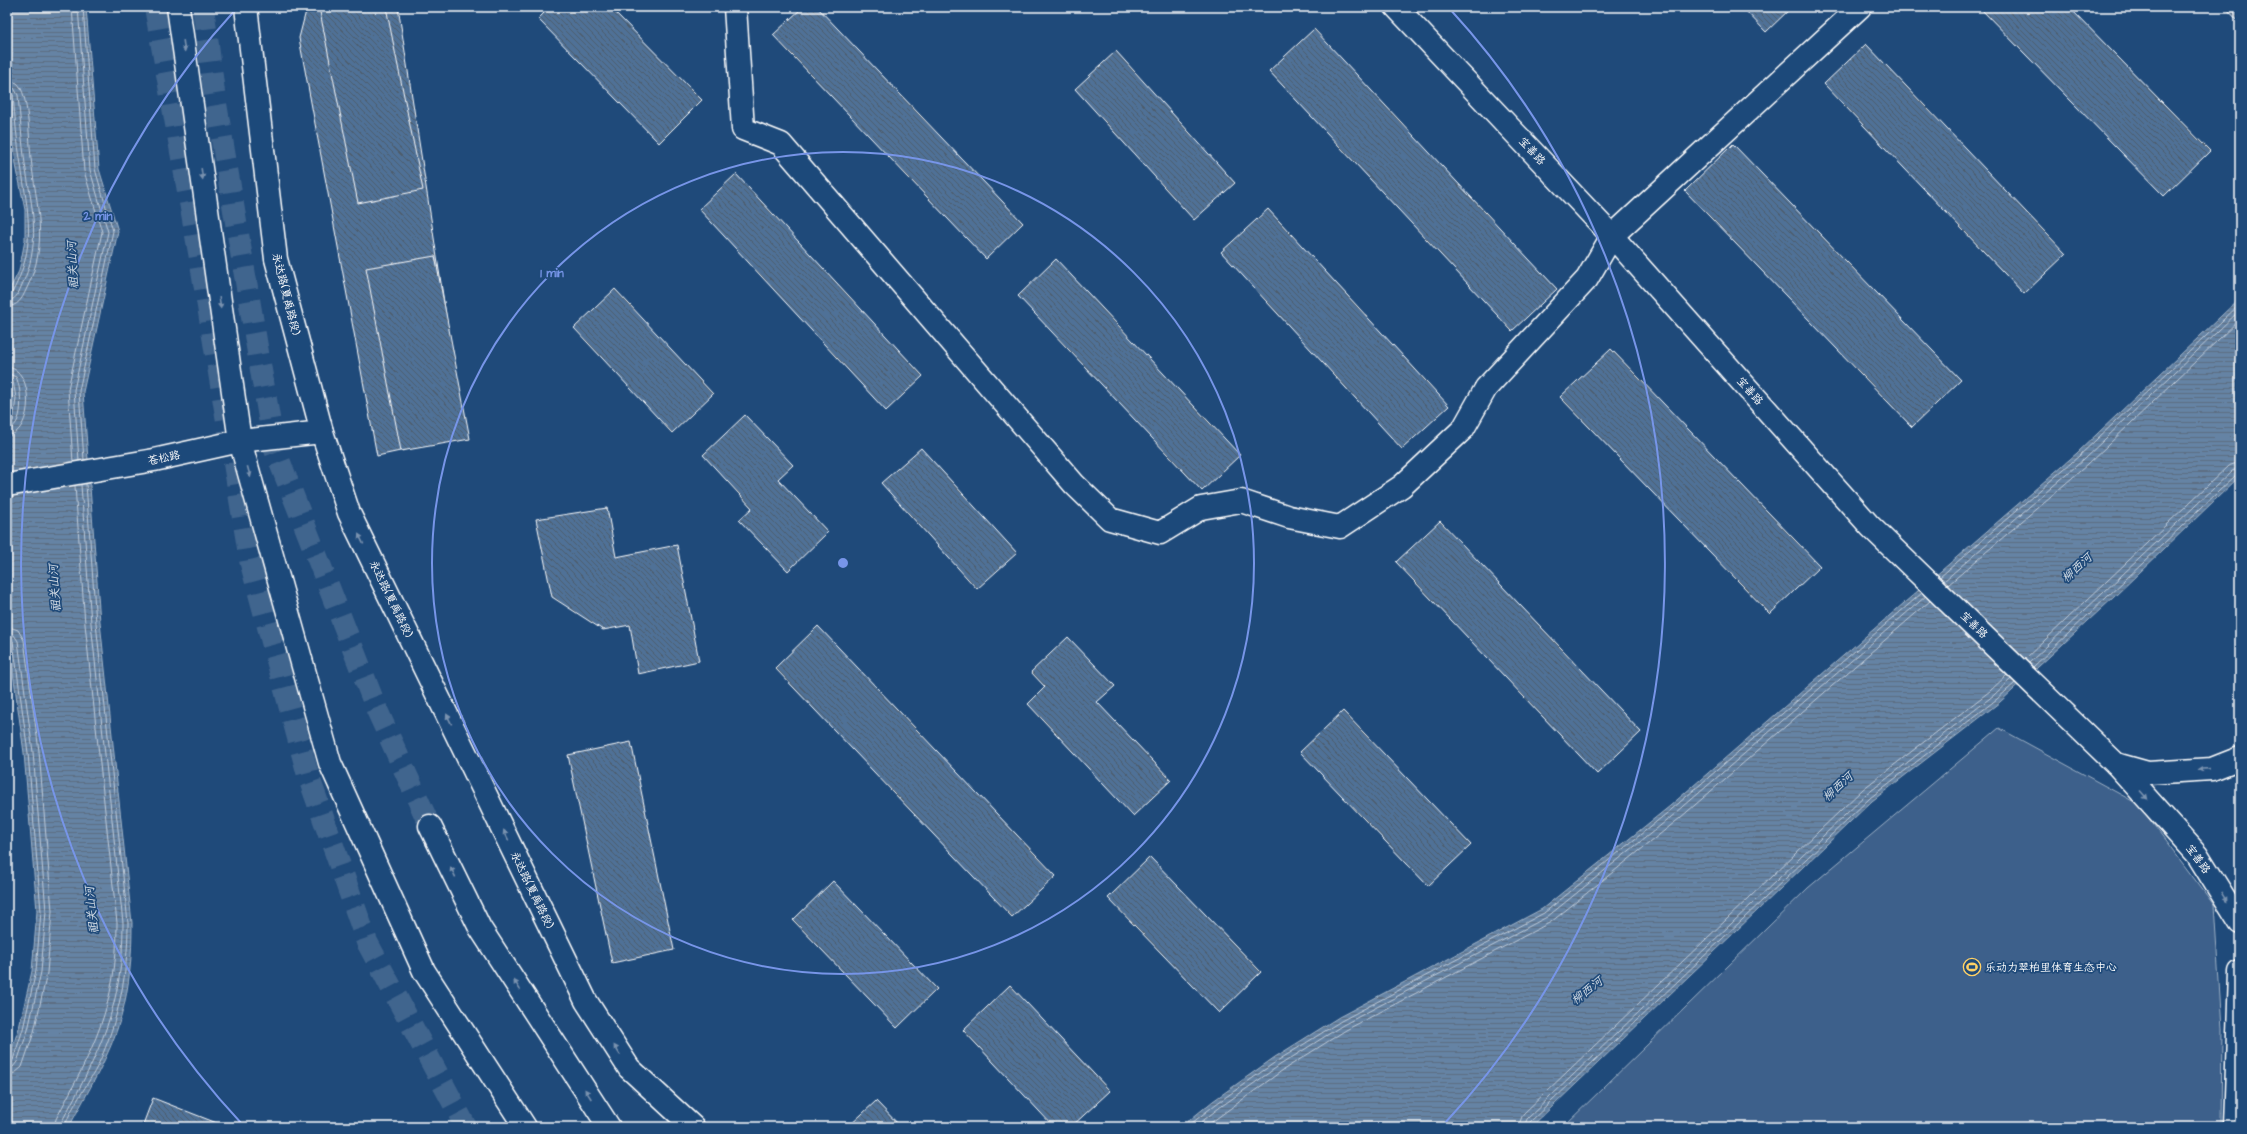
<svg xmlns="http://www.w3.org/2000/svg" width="2247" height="1134" font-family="'Architects Daughter','LXGW WenKai TC',sans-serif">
	<defs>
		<pattern id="water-rules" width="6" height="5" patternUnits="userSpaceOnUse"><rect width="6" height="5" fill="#6583a4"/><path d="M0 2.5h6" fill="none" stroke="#5b6d81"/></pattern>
		<pattern id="building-back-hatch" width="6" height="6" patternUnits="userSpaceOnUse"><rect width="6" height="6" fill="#507197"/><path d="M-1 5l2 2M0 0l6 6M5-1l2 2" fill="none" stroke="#4e5b6a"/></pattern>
	</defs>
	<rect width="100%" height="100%" fill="#1f4a7a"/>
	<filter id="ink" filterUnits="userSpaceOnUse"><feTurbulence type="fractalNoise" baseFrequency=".025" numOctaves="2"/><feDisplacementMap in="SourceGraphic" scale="8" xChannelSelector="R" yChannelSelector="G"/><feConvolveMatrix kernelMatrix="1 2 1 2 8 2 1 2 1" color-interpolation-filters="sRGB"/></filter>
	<g filter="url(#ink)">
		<!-- grass -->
		<path fill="#3c618b" stroke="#9eb0c5" d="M1999,728L2138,804L2214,905L2222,1029L2221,1127H1563L1808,888Z"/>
		<!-- water -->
		<g fill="url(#water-rules)" stroke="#a3b5c8">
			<path d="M7,7H86L99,169L118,231L83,392L100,622L132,923C132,954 130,986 121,1017C110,1056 88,1091 69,1127H7V1062L19,1028L32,971L37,911L24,753L7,628V433L12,398L7,378V295L19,271L25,240V210L16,165L7,77Z"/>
			<path d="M2240,298V476L2114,597L2000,702L1872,801L1531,1127H1181L1213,1101L1275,1057L1339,1017L1542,909L1670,806L2077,453Z"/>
		</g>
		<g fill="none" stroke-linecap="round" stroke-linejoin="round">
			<!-- shore -->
			<g stroke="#c1cddb" stroke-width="1">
				<path d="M72,7L84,171L102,232L68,389L73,462"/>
				<path d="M78,7L90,170L108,232L74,390L79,461"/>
				<path d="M83,7L95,169L113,231L79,391L84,460"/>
				<path d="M7,80L17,83C29,93 29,141 31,158C36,207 50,242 26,290C22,299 18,306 7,307"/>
				<path d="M7,86L14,88L18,95C20,118 22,141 25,164C32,207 42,245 21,287C18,294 16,300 7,301"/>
				<path d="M7,91L13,95C15,119 17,142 21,165C28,215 37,246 12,293L7,296"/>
				<path d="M7,367C35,368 34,434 7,436"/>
				<path d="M7,373L16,377C22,389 25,428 7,429"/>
				<path d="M7,378L13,381L16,398L13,421L7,424"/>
				<path d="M1940,577L2079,456L2240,304"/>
				<path d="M1944,581L2083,460L2240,310"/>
				<path d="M1948,585L2087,465L2240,319"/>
				<path d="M7,626L18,630L24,640L39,751L52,911L47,973L34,1032L22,1067L15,1073L7,1074"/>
				<path d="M7,632L14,635L18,641L33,752L46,911L41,972L28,1030L17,1062L13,1067L7,1068"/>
				<path d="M7,637L13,641L28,753L41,911L36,971L23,1029L13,1060L7,1063"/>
				<path d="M2025,659L2228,466L2240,462"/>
				<path d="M2029,663L2232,471L2240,468"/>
				<path d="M2033,667L2236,475L2240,474"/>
				<path d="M54,1127L56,1119C93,1049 117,1006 117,923L85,624L75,486"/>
				<path d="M60,1127L62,1121C100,1051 123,1006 123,923L91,623L81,485"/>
				<path d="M65,1127C67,1113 91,1080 98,1065C119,1019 128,973 128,923L96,623L86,484"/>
				<path d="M1187,1127L1216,1104L1277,1061L1341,1021L1544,913L1672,809L1922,593"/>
				<path d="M1195,1127L1219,1108L1280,1065L1343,1025L1547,917L1676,813L1926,596"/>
				<path d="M1205,1127L1283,1070L1346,1030L1551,922L1680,818L1930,601"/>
				<path d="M1518,1127L1523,1114L1863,789L1990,691L2007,675"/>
				<path d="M1524,1127L1527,1119L1867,794L1994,695L2011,679"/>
				<path d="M1529,1127L1530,1122L1870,798L1997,699L2015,683"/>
			</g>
		</g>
		<!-- building -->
		<g fill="url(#building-back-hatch)" stroke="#fff">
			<path d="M307,7H398L465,437L377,456L299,38Z"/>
			<path d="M319,7H386L423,190L358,203Z"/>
			<path d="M538,7H610L702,100L659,143L538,19L544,13Z"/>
			<path d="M803,7H817L1023,223L986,259L773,35Z"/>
			<path d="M1742,7H1792L1766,32Z"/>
			<path d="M1979,7H2069L2210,151L2164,196Z"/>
			<path d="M2225,7H2240V23Z"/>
			<path d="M1314,29L1557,289L1512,331L1269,71Z"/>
			<path d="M1866,44L2066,254L2024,294L1824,84Z"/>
			<path d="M1116,51L1235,183L1194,220L1075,89Z"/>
			<path d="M1733,144L1961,380L1912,427L1685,191Z"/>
			<path d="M736,174L923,376L886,411L699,209Z"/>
			<path d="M1268,209L1449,406L1402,449L1221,252Z"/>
			<path d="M435,256L470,439L401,451L366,268Z"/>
			<path d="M1056,259L1240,455L1202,491L1018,296Z"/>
			<path d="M615,289L713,394L672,433L574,328Z"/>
			<path d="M1611,349L1820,566L1770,614L1560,397Z"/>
			<path d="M745,415L793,465L778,479L828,532L788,571L739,520L752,508L703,455Z"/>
			<path d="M921,448L1017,553L977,589L881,483Z"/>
			<path d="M607,508L616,557L677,545L699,661L638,674L630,625L603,630L552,597L536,519Z"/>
			<path d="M1440,521L1641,732L1597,774L1396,562Z"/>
			<path d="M818,626L1056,876L1012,917L775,668Z"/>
			<path d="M1068,637L1115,686L1097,702L1171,780L1133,816L1028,704L1045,687L1031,672Z"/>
			<path d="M1343,711L1471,845L1428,886L1300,752Z"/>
			<path d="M631,742L674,950L612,963L568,755Z"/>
			<path d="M1150,857L1261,972L1219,1013L1108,898Z"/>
			<path d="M833,881L937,989L897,1028L793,920Z"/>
			<path d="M1010,985L1110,1091L1071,1127H1054L963,1030Z"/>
			<path d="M153,1098L227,1127H142Z"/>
			<path d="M876,1101L901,1127H848Z"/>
		</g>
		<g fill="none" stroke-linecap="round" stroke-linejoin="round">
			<!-- highway-tunnel -->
			<g stroke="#41658e" stroke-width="22" stroke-dasharray="22 11" stroke-linecap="butt">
				<path d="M155,7L200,258L250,560L308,775L367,942L466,1127"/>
				<path d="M203,7L214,92L274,447L377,710L430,826"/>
			</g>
			<defs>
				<g id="street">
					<path d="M735,7L743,129L781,144L1074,484L1110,519L1160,533L1201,508L1241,501L1289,517L1340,527L1402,486L1463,429L1486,388L1587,279L1612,236L1860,7"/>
					<path d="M1396,7L1612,236L1870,526L2116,764"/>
					<path d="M2240,758L2212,769L2148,773L2116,764L2197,854L2240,923"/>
					<path d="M2235,1127L2240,972"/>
				</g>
				<path id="secondary" d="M7,485L154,460L240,441L322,432"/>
				<g id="primary">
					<path d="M178,7L240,441L330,763L424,971L525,1127"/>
					<path d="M246,7L276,259L322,432L349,513L586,1001L629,1068L693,1127"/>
				</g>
				<path id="highway" d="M430,826L480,928L609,1127"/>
			</defs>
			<!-- street casing -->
			<use href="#street" stroke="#fff" stroke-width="25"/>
			<!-- secondary casing -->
			<use href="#secondary" stroke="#fff" stroke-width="25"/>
			<!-- primary casing -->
			<use href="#primary" stroke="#fff" stroke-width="25"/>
			<!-- highway casing -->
			<use href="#highway" stroke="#fff" stroke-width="25"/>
			<!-- street -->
			<use href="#street" stroke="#1f4a7a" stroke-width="22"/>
			<!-- secondary -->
			<use href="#secondary" stroke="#1f4a7a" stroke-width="22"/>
			<!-- primary -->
			<use href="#primary" stroke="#1f4a7a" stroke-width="22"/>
			<!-- highway -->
			<use href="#highway" stroke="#1f4a7a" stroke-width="22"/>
		</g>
		<!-- one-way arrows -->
		<defs><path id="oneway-solid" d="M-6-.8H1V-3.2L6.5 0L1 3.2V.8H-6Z"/></defs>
		<g fill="#7992af">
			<use href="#oneway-solid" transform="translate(184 46) rotate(82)"/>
			<use href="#oneway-solid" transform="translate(202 174) rotate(82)"/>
			<use href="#oneway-solid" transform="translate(220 303) rotate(82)"/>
			<use href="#oneway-solid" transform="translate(249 472) rotate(74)"/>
			<use href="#oneway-solid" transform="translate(361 539) rotate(-116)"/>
			<use href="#oneway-solid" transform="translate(449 719) rotate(-116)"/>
			<use href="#oneway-solid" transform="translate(2203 769) rotate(176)"/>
			<use href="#oneway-solid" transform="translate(2144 795) rotate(48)"/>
			<use href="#oneway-solid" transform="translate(506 835) rotate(-116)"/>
			<use href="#oneway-solid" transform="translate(453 872) rotate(-116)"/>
			<use href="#oneway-solid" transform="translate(2224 897) rotate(58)"/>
			<use href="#oneway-solid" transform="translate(517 985) rotate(-123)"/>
			<use href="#oneway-solid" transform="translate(617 1050) rotate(-122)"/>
			<use href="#oneway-solid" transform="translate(588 1094) rotate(-123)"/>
		</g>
	</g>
	<!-- distance rings -->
	<g fill="none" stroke="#7795e8" stroke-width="2">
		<circle cx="843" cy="563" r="411"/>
		<path d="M242 1124A822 822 0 0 1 237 8M1449 8A822 822 0 0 1 1444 1124"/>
	</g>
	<!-- icons -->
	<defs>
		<symbol id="stadium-ring" viewBox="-11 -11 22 22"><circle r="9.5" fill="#1f4a7a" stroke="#ffd166" stroke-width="1.5"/><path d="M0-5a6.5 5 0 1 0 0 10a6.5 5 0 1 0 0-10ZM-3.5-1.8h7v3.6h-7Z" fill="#ffd166"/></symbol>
	</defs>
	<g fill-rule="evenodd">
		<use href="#stadium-ring" x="1962" y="957" width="20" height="20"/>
	</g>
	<g text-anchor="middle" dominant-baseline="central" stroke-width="3.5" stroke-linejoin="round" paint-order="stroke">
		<!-- street labels -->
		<g font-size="11" fill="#fff" stroke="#1f4a7a">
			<text transform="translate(1532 151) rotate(47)">宝善路</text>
			<text transform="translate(286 294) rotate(76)">永达路(夏禹路段)</text>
			<text transform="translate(1750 391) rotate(48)">宝善路</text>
			<text transform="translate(164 458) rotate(-12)">苍松路</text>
			<text transform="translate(391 599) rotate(64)">永达路(夏禹路段)</text>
			<text transform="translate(1974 625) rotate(44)">宝善路</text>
			<text transform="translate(2198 859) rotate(54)">宝善路</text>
			<text transform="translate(532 890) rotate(64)">永达路(夏禹路段)</text>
		</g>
		<!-- poi labels -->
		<g font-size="11" fill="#fff" stroke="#1f4a7a" text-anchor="start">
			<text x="1985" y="967">乐动力翠柏里体育生态中心</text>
		</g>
		<!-- water labels -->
		<g font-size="12" font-style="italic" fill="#d8e0e8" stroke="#1f4a7a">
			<text transform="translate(73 265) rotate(-93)">祖关山河</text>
			<text transform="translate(2077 568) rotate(-42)">柳西河</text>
			<text transform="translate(55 588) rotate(-94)">祖关山河</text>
			<text transform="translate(1838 787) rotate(-42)">柳西河</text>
			<text transform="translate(92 910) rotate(-96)">祖关山河</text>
			<text transform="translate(1587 991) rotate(-38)">柳西河</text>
		</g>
	</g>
	<circle cx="843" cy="563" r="6" fill="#7795e8" stroke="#1f4a7a" stroke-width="2"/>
	<g font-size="12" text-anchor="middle" font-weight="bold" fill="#7795e8" stroke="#1f4a7a" stroke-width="3.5" stroke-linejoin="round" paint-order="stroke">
		<text x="98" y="220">2 min</text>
		<text x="552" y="277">1 min</text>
	</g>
	<!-- margin -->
	<rect width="2247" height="1134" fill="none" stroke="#1f4a7a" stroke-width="24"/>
	<rect x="12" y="12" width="2223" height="1110" fill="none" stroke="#fff" stroke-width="1.5" filter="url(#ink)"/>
</svg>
